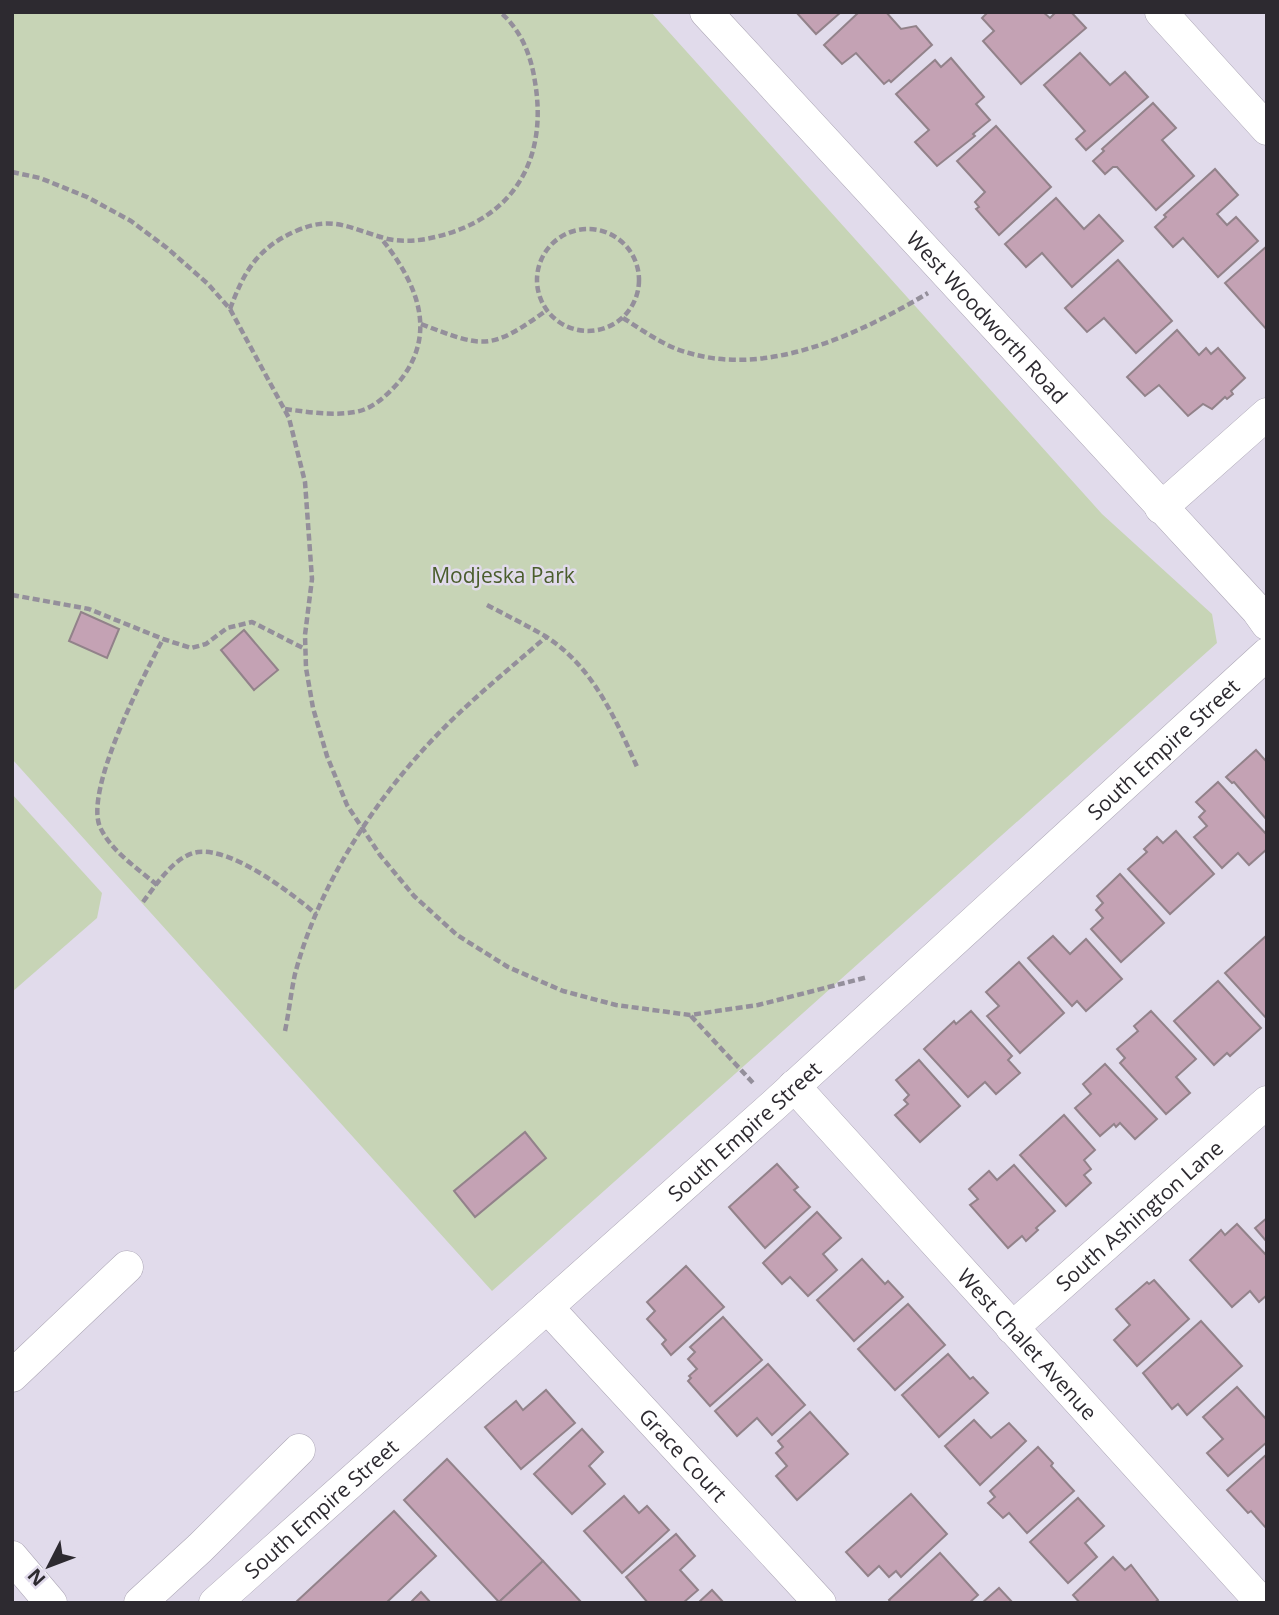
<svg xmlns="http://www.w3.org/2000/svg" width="1279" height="1615" font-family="'Open Sans',sans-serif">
	<rect width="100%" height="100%" fill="#e1dbeb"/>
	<!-- green -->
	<g fill="#c7d4b6">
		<path d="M12,12H651L1102,514L1212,614L1217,643L492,1291L12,759Z"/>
		<path d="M12,794L102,893L97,918L12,992Z"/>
	</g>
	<!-- building -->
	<g fill="#c4a2b4" stroke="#92828a" stroke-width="2">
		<path d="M796,12H841L816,34Z"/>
		<path d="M859,12H886L901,29L916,26L932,45L891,82L889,80L884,84L856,53L842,64L824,45Z"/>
		<path d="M988,12H1043L1050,18L1056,12H1071L1086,28L1021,84L983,41L994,31L982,18Z"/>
		<path d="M1080,53L1110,85L1125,72L1148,97L1086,150L1076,139L1085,131L1044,85Z"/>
		<path d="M951,58L984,97L976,104L990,120L973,134L975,136L937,166L915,142L929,130L896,94L935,60L941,67Z"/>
		<path d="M1153,103L1176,128L1162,140L1194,176L1156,210L1117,167H1113L1105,174L1093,161L1104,151L1102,149Z"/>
		<path d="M996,126L1051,187L999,235L976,209L979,207L975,202L985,192L957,161Z"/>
		<path d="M1215,169L1238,195L1217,214L1227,225L1236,217L1258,241L1218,277L1183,238L1173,247L1155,227L1166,217L1164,215Z"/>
		<path d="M1056,198L1084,229L1099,215L1123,241L1072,287L1042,253L1026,267L1005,244Z"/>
		<path d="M1267,246V330L1225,283Z"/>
		<path d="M1118,260L1172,321L1136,353L1104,318L1087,332L1065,308Z"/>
		<path d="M1177,330L1199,355L1206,348L1211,354L1218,348L1245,378L1231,391L1233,394L1227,399L1225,397L1212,409L1203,404L1188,416L1159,385L1145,396L1127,377Z"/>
		<path d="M81,612L119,629L107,658L69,641Z"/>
		<path d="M244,630L278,670L254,690L221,650Z"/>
		<path d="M1256,750L1265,760L1267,758V820L1234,782L1232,783L1226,777Z"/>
		<path d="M1218,782L1267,835V849L1249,865L1238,853L1222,868L1194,837L1207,826L1199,817L1205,811L1196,802Z"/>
		<path d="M1176,831L1214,874L1170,914L1128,869L1147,852L1144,849L1157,837L1163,843Z"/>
		<path d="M1120,874L1164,923L1121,962L1091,929L1103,918L1096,910L1103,903L1097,896Z"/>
		<path d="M1053,936L1070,954L1086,939L1122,979L1086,1011L1077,1001L1072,1006L1028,958Z"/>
		<path d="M1266,936L1267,937V1019L1225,973Z"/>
		<path d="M1019,962L1064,1013L1020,1053L987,1016L999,1006L986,992Z"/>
		<path d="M1218,981L1261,1028L1230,1056L1227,1053L1214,1065L1174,1021Z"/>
		<path d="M971,1011L1012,1056L1008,1060L1020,1073L996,1094L985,1082L968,1097L924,1049L954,1021L956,1024Z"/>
		<path d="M1151,1011L1196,1059L1176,1077L1190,1093L1166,1114L1120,1063L1125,1058L1117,1049L1138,1031L1134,1026Z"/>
		<path d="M919,1060L960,1106L920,1142L895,1115L908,1104L904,1100L909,1095L896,1080Z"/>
		<path d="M1105,1064L1157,1119L1135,1139L1120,1123L1116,1127L1114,1124L1100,1136L1075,1108L1091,1094L1083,1084Z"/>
		<path d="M1064,1115L1095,1150L1084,1160L1091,1169L1084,1175L1091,1183L1066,1206L1020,1155Z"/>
		<path d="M525,1132L546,1158L475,1217L454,1191Z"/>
		<path d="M777,1164L798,1187L794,1190L810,1207L765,1248L729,1207Z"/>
		<path d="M1014,1165L1055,1211L1036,1228L1038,1230L1026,1241L1022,1236L1008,1248L970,1205L978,1199L969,1189L989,1171L997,1180Z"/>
		<path d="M817,1212L841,1238L823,1254L837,1270L808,1296L790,1277L782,1284L763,1263Z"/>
		<path d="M1267,1218V1242L1255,1228Z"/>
		<path d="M1237,1224L1267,1256V1295L1259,1302L1250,1291L1232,1307L1190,1260L1221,1230L1225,1235Z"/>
		<path d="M862,1259L885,1284L888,1281L903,1297L854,1341L817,1300Z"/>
		<path d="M686,1266L724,1307L671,1355L662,1344L666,1340L647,1319L655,1311L647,1302Z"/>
		<path d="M1154,1280L1189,1319L1137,1366L1114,1340L1130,1325L1116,1309L1147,1282L1149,1284Z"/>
		<path d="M908,1304L945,1345L895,1390L858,1349Z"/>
		<path d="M723,1317L762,1360L710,1406L688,1381L691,1378L689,1376L697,1369L688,1359L695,1352L690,1347Z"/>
		<path d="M1201,1321L1242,1366L1187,1415L1178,1404L1172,1409L1143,1373Z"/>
		<path d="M948,1354L970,1379L973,1377L988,1393L939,1437L902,1395Z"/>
		<path d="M768,1364L805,1405L772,1435L757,1418L737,1436L715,1411Z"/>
		<path d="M1237,1387L1267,1420V1442L1228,1476L1207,1453L1223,1439L1203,1417Z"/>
		<path d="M546,1390L575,1423L521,1469L485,1427L516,1401L523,1410Z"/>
		<path d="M810,1412L848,1454L797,1500L776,1476L787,1466L776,1453L783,1447L778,1441Z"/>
		<path d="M974,1420L991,1438L1009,1423L1026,1441L980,1485L945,1446Z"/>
		<path d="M582,1429L603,1452L589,1466L605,1484L572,1514L534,1474Z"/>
		<path d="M1038,1447L1053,1463L1051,1466L1074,1491L1027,1533L1009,1513L1003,1518L988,1503L995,1497L990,1491Z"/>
		<path d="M1267,1454V1528H1266L1251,1511L1248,1513L1227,1490Z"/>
		<path d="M447,1459L543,1561L499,1602L404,1500Z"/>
		<path d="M911,1494L947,1534L901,1577L896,1571L889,1577L879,1566L868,1576L846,1552Z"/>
		<path d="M624,1496L639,1513L647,1506L669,1530L622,1573L584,1531Z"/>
		<path d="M1078,1498L1104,1526L1085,1543L1097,1557L1068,1583L1030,1542Z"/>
		<path d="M394,1511L436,1556L386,1603H295Z"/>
		<path d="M676,1534L695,1556L680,1570L698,1590L683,1603H648L626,1577Z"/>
		<path d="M940,1553L978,1595L969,1603H891L889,1600Z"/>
		<path d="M1113,1557L1125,1570L1131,1565L1158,1600L1154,1603H1080L1073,1595Z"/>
		<path d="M543,1561L582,1603H500L499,1602Z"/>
		<path d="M999,1588L1013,1603H982Z"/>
		<path d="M712,1590L724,1603H698Z"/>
		<path d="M421,1592L431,1603H410Z"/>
	</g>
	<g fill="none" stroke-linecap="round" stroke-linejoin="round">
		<defs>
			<g id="minor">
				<path id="s1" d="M706,12L1257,610L1267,624"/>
				<path d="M1161,12L1267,129"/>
				<path d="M1161,508L1267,414"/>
				<path id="s2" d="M794,1086L1262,1603"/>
				<path id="s3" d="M547,1307L820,1603"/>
				<path id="s4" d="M1012,1328L1267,1102"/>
				<path d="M12,1376L127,1267"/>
				<path d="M12,1557L51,1603"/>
				<path d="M140,1603L200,1548L299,1450"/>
				<path id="s5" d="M215,1603L774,1105L1267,654"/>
			</g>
		</defs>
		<!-- minor casing -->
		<use href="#minor" stroke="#ada7b6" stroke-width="33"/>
		<!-- path -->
		<g stroke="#948f9b" stroke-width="4.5" stroke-dasharray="7 3.5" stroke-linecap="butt">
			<path d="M12,172L40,178L87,197L131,221L167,248L208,284L230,309L289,418L305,482L312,579L305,635L306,668L313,708L327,756L347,805L380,855L414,896L457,935L508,967L563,991L616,1005L690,1015L758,1005L868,977"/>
			<circle cx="588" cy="280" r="51"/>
			<path d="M230,309C244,272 257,248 296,231C334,214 352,230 388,239C403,242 420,241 435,237C514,219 548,159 535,82C531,55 521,30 500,12"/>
			<path d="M623,318C644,331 665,347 689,353C770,377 861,333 928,293"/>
			<path d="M421,324C484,348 490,351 547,310"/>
			<path d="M285,409C308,412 332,416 355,412C373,409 386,396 398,383C440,333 416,282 381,238"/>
			<path d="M12,595L89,609L163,639L191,648L206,644L227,628L252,622L305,649"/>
			<path d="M487,605C506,615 526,625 545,636C593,666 616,720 638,769"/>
			<path d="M157,885C137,868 111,851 100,827C84,790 144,675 163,639"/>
			<path d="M143,902C156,885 175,855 198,852C233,848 290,892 316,914"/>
			<path d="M691,1016L754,1084"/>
			<path d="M285,1031C289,1012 291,992 295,974C320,879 384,785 454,718C483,690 515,664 546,637"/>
		</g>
		<!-- minor -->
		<use href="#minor" stroke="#fff" stroke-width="32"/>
	</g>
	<g text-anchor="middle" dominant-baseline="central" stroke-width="5" stroke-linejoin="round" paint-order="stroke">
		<!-- street labels -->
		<g font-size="21" fill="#2d2a30" stroke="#e1dbeb">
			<text stroke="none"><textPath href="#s1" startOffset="415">West Woodworth Road</textPath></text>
			<text stroke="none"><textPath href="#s5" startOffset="1276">South Empire Street</textPath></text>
			<text stroke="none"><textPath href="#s5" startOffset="709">South Empire Street</textPath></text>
			<text stroke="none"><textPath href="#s4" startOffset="170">South Ashington Lane</textPath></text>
			<text stroke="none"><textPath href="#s2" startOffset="348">West Chalet Avenue</textPath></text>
			<text stroke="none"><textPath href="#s3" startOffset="201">Grace Court</textPath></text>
			<text stroke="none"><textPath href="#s5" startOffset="142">South Empire Street</textPath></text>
		</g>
		<!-- park labels -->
		<g font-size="21" fill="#4a5d2c" stroke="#e1dbeb">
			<text x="503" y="575">Modjeska Park</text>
		</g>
	</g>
	<!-- border -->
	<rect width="1279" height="1615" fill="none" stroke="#2d2a30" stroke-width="28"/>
	<!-- north arrow -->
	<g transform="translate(49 1566) rotate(228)" stroke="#e1dbeb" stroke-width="5" paint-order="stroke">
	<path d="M0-5L12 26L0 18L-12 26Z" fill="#2d2a30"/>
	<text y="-10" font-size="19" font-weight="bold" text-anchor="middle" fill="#2d2a30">N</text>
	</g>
</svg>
